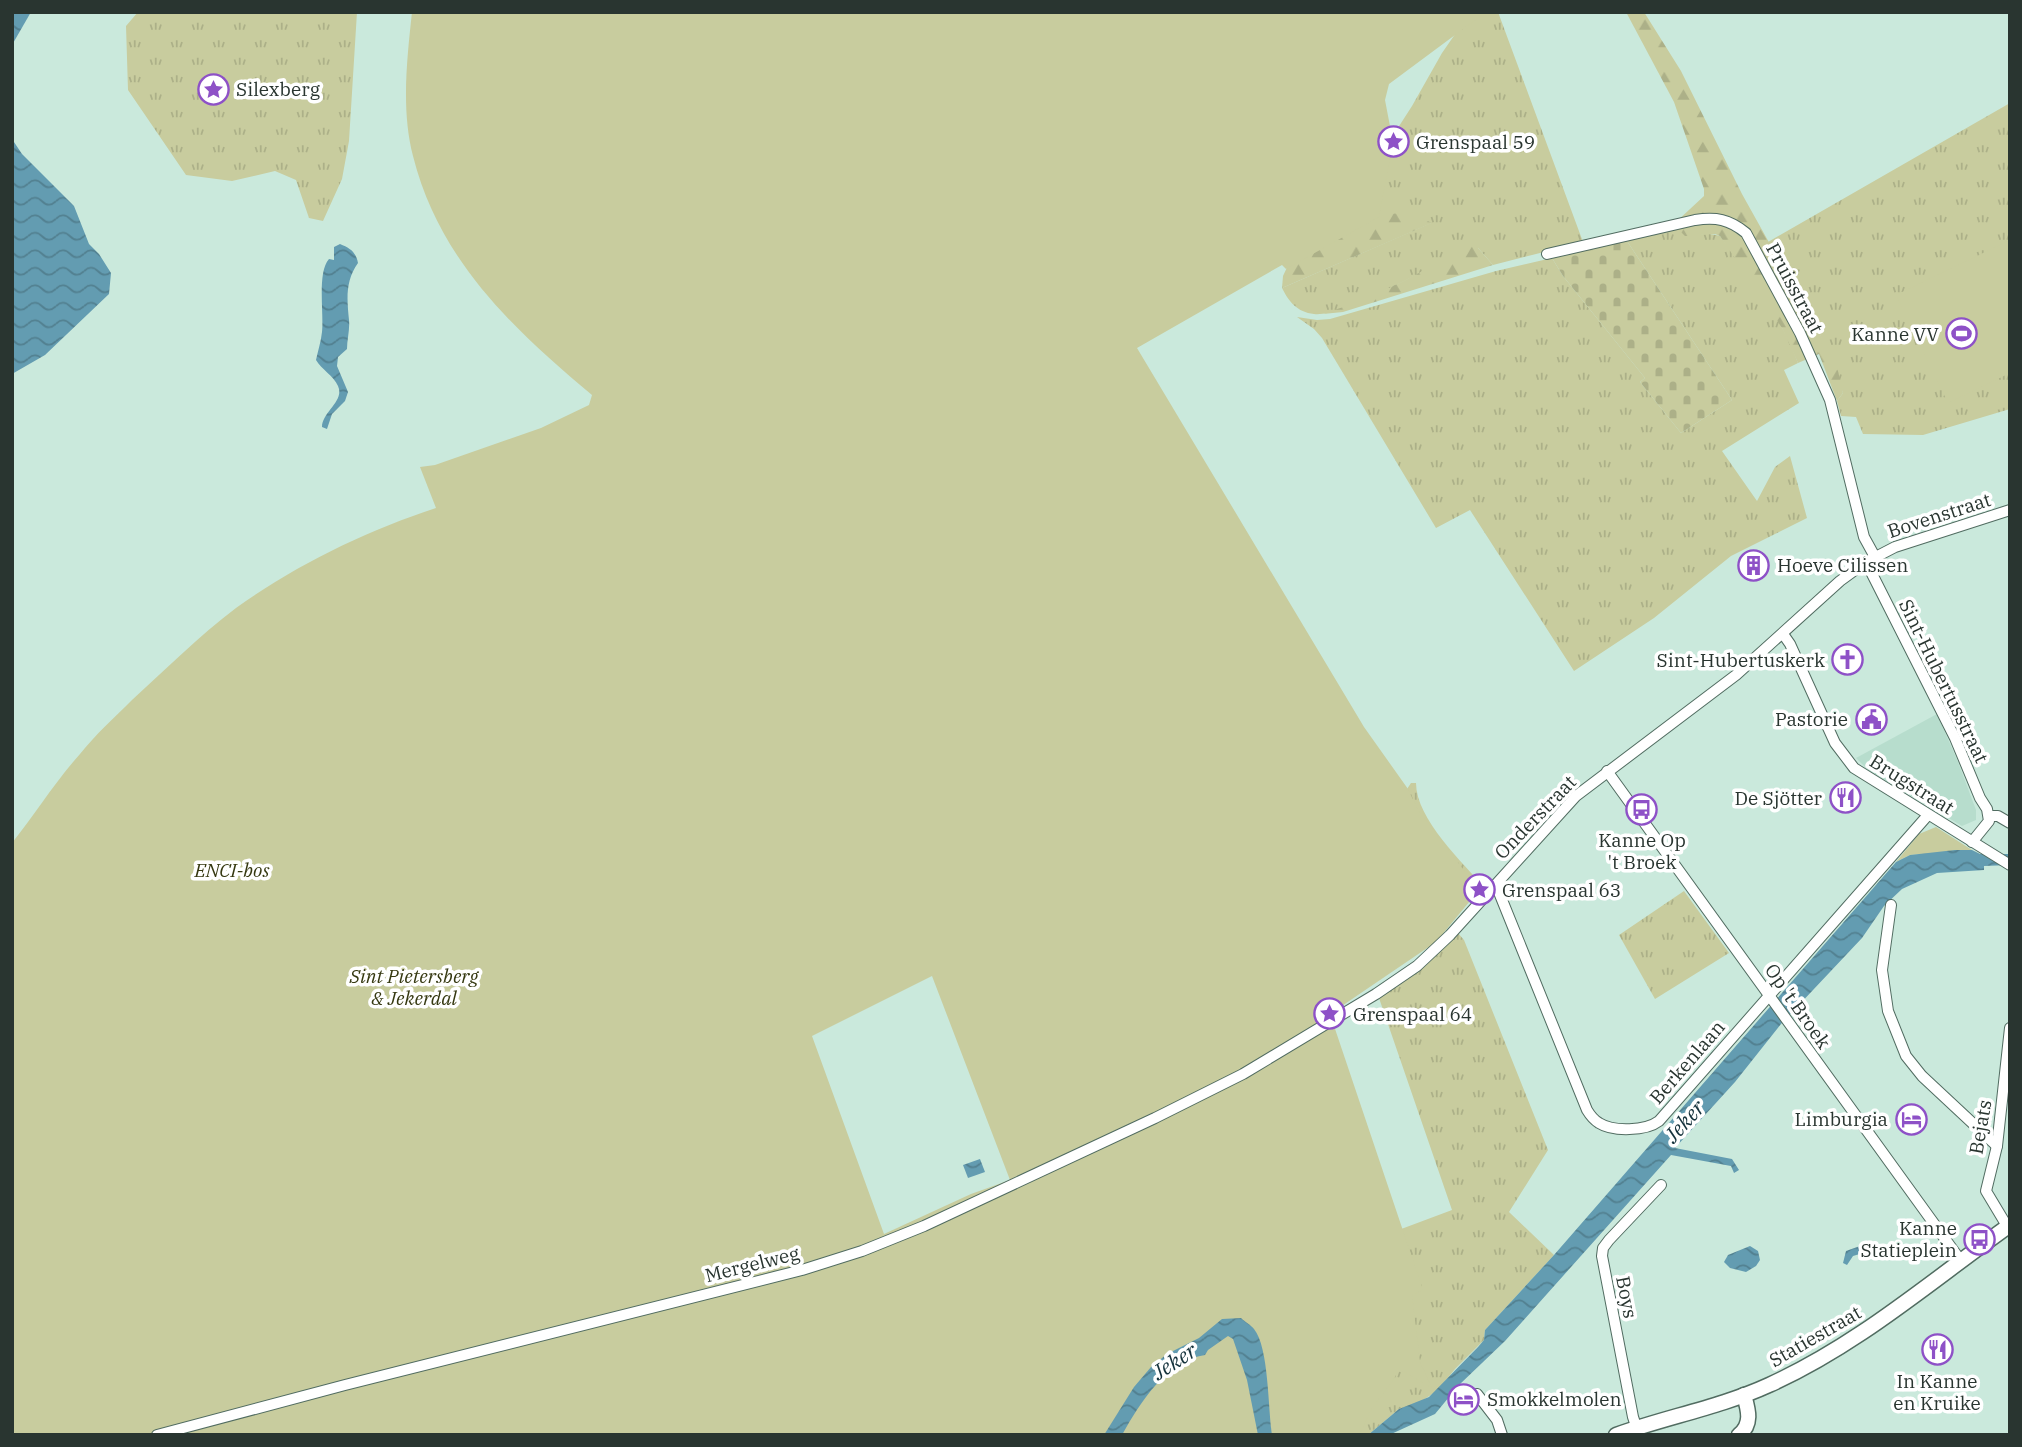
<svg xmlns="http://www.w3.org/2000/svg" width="2022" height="1447" font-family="'IBM Plex Serif',serif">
	<defs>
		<pattern id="grass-tufts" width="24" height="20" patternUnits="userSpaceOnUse" patternTransform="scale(1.75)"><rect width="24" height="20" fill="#c8cc9e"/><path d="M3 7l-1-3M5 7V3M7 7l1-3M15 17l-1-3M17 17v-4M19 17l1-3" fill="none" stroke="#acb088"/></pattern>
		<pattern id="forest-firs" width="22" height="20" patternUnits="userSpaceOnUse" patternTransform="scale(1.75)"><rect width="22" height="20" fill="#c8cc9e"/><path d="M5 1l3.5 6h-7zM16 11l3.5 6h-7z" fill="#acb088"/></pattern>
		<pattern id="cemetery-stones" width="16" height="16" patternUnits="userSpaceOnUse" patternTransform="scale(1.75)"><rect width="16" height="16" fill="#c8cc9e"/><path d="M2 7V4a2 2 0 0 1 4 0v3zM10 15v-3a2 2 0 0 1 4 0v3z" fill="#acb088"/></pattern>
		<pattern id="water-waves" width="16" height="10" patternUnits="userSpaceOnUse" patternTransform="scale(1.75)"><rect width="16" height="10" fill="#639cb1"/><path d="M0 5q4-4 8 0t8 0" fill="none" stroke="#528090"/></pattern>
	</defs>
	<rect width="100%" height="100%" fill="#cae9dc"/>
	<!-- built -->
	<path fill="#b7ddcd" d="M1937,714L1958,762L1976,810V820L1962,826L1868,770L1856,758Z"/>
	<!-- grass -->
	<g fill="url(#grass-tufts)">
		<path d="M138,12H357L349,141L342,179L323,221L309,218L296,180L275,171L232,181L186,175L128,90L126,26Z"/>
		<path d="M1474,12H1498L1583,242L1493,265L1478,248C1461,255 1444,262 1428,269C1403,281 1340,317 1314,314C1297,312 1289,302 1282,288L1431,223L1357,225L1376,162L1412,106L1442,53L1460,27Z"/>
		<path d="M2010,103V409L1923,435L1863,434L1856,417L1841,416L1837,401L1843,393L1819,332L1768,242Z"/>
		<path d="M1677,228C1697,240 1701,230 1720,236C1750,274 1781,317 1798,363L1784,370L1799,403L1722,451L1757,501L1775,467L1790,456L1807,518L1731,556L1654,618L1574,671L1470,510L1436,528L1322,338L1314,329L1297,317L1317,320L1330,319L1496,271L1552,258L1563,276L1645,378L1640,382L1681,433L1732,400L1627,241Z"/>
		<path d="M1411,783H1416C1416,819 1463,863 1486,889L1476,901L1401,798Z"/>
		<path d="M1684,891L1729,953L1655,999L1619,935Z"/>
		<path d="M1458,933L1464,940L1548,1150L1509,1212L1554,1255L1485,1330L1484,1340L1455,1369L1437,1391L1417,1404L1399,1409L1368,1435H1098L1289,1271L1452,1210L1379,998L1421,969Z"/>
	</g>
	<!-- forest -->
	<g fill="url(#forest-firs)">
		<path d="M1626,12H1644L1681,71L1742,194L1819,332L1838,371L1843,393L1837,401L1819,354L1798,363L1782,328L1720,236L1715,234L1685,236L1677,228L1676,222L1704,196V189L1674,102Z"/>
		<path d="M1410,213L1432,223L1282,288L1283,276L1290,261L1357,225L1385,214Z"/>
		<path d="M1469,243L1478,248L1493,265L1343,312L1323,314C1380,295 1419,275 1469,243Z"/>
	</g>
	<!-- cemetery -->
	<path fill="url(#cemetery-stones)" d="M1627,241L1732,400L1681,433L1640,382L1645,378L1563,276L1552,258Z"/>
	<!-- park -->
	<g fill="#c8cc9e" fill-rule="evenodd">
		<path d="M412,12H1486L1389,84L1385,100L1393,142L1379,217L1286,269L1282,265L1137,348L1364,727L1408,789L1418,810L1479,890L1436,942L1330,1014L1423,1290L1412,1295L1420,1362L1432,1388L1401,1370L1398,1371C1389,1390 1377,1398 1369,1414C1365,1422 1364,1428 1358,1435H12V843C35,814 55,782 80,754C96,734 114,718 132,700C166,669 199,636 236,608C296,565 366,531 436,508L420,467L435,465L541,428L589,405L592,395C513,329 439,260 413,156C401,110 407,59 412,12ZM932,976L1010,1180L971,1194L884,1234L812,1036Z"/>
		<path d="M2010,240V373L1948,403L1896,295Z"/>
		<path d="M1936,827L1972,850L1910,855L1896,862L1919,834Z"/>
	</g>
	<!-- water -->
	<g fill="url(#water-waves)">
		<path d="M12,12H31L12,45Z"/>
		<path d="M12,139L22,154L74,206L89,244L99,254L111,273L109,294L45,355L12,374Z"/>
		<path d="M340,244C350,248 356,252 358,263C345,281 347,300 349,320C350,329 347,340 347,349L338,357L337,366L348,392L345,401L332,414L327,429L322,427C322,412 345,401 338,386C334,376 321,369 316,360C318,351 321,341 322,332C324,314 317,272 329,259L334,260V247Z"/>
		<path d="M1955,850H1972L1980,854H2010V865L1984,866V870L1937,873L1902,889L1884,906L1862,938L1781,1024L1735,1082L1675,1148L1732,1159L1739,1170L1734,1173L1731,1166L1671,1155L1505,1341L1459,1385L1435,1414L1389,1435H1368L1399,1409L1429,1397L1478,1347L1484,1340L1485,1330L1554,1255L1896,862L1910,855Z"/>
		<path d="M980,1159L985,1172L968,1178L963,1165Z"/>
		<path d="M1750,1246L1758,1251L1760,1260L1756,1266L1746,1272L1730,1268L1724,1262L1728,1255Z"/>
		<path d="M1860,1246L1864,1249L1863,1253L1853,1256L1847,1265L1843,1263L1846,1251Z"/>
		<path d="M1241,1318C1245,1322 1251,1325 1254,1329C1269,1347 1268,1410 1272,1435H1258L1247,1380L1233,1339L1228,1336L1208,1350L1205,1355C1166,1361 1140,1403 1122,1435H1104L1134,1387L1151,1367L1167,1354L1199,1338L1222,1319Z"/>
	</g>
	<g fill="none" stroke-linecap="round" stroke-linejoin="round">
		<defs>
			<g id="street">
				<path d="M1547,254L1695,220C1716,217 1729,219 1746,233L1800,333L1830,400L1864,537L1875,557"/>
				<path d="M1866,562L1955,738L1980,798L1987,809L1989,821L1972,842"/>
				<path d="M1783,634L1790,644L1835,743L1854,768L2010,865"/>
				<path d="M1607,771L1961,1261"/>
				<path d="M1989,816H1998L2010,823"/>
				<path d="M1496,885L1587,1110C1590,1115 1594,1120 1599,1123C1613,1132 1646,1131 1659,1121L1928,815"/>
				<path d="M1891,905L1882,970L1888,1011L1906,1056L1922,1076L1997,1146"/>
				<path d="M2007,1226L1986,1191L1997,1146L2010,1028"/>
				<path d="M1477,1394L1497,1420L1502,1435"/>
				<path d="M157,1435L345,1385L802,1270L862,1251L924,1226L1155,1118L1243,1074L1376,994L1417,966L1450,935L1576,796L1736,675L1840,581L1866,562L1895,547L2010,510"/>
				<path d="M1639,1435L1633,1417L1602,1256L1603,1248L1609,1240L1661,1185"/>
			</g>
			<g id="secondary">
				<path d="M1616,1435C1666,1417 1721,1407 1769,1385C1858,1345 1931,1281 2010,1225"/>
				<path d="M1739,1435C1753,1424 1748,1409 1744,1395"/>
			</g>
		</defs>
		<!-- street casing -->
		<use href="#street" stroke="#516c61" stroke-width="12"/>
		<!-- secondary casing -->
		<use href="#secondary" stroke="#516c61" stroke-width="17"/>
		<!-- street -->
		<use href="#street" stroke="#fff" stroke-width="10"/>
		<!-- secondary -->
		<use href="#secondary" stroke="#fff" stroke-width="14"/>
	</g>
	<!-- icons -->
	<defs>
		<symbol id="sight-ring" viewBox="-11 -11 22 22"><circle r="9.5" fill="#fff" stroke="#8e51c7" stroke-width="1.5"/><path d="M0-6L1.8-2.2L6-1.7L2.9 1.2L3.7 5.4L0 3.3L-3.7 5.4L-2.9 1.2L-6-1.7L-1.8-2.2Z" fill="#8e51c7"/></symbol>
		<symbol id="stadium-ring" viewBox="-11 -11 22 22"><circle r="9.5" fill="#fff" stroke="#8e51c7" stroke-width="1.5"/><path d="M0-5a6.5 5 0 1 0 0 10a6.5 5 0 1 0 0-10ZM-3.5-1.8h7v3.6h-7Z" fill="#8e51c7"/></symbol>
		<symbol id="building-ring" viewBox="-11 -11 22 22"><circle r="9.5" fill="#fff" stroke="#8e51c7" stroke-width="1.5"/><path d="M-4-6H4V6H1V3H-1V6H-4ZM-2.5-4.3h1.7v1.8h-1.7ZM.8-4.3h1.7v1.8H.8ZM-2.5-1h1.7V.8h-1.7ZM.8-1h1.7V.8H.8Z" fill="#8e51c7"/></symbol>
		<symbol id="church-ring" viewBox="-11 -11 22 22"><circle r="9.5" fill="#fff" stroke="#8e51c7" stroke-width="1.5"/><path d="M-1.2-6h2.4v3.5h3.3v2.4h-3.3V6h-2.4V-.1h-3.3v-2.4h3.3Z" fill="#8e51c7"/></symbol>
		<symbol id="civic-ring" viewBox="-11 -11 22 22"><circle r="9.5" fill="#fff" stroke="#8e51c7" stroke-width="1.5"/><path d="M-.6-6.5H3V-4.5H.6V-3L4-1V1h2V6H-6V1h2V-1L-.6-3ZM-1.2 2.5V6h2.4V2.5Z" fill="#8e51c7"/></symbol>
		<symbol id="restaurant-ring" viewBox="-11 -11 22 22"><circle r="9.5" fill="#fff" stroke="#8e51c7" stroke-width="1.5"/><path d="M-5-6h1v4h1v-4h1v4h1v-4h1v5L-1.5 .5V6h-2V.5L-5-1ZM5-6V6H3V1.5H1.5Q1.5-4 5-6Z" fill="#8e51c7"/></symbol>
		<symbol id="bus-ring" viewBox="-11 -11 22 22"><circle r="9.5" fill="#fff" stroke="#8e51c7" stroke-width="1.5"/><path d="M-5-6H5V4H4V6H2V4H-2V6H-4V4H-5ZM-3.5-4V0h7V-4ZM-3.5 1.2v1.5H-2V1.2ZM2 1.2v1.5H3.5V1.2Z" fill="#8e51c7"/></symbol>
		<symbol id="hotel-ring" viewBox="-11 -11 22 22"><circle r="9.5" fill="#fff" stroke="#8e51c7" stroke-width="1.5"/><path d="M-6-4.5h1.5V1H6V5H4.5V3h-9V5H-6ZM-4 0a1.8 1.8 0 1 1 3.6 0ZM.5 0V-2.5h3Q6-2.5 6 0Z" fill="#8e51c7"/></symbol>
	</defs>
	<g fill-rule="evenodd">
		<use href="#sight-ring" x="196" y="72" width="35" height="35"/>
		<use href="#sight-ring" x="1376" y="124" width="35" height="35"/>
		<use href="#stadium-ring" x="1944" y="316" width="35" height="35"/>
		<use href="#building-ring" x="1736" y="548" width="35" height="35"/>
		<use href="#church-ring" x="1830" y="642" width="35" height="35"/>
		<use href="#civic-ring" x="1854" y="702" width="35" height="35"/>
		<use href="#restaurant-ring" x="1828" y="780" width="35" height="35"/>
		<use href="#bus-ring" x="1624" y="792" width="35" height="35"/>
		<use href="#sight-ring" x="1462" y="872" width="35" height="35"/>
		<use href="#sight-ring" x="1312" y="996" width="35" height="35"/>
		<use href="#hotel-ring" x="1894" y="1102" width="35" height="35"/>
		<use href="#bus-ring" x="1962" y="1222" width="35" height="35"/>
		<use href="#restaurant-ring" x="1920" y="1332" width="35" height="35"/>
		<use href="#hotel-ring" x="1446" y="1382" width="35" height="35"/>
	</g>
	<g text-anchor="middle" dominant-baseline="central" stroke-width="7" stroke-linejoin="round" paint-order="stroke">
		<!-- poi labels -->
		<g font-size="19" fill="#293530" stroke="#fff" text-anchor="start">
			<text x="236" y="89">Silexberg</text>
			<text x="1416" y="142">Grenspaal 59</text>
			<text x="1939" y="334" text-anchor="end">Kanne VV</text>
			<text x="1777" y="565">Hoeve Cilissen</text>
			<text x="1825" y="660" text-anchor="end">Sint-Hubertuskerk</text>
			<text x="1848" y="719" text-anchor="end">Pastorie</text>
			<text x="1822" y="798" text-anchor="end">De Sjötter</text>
			<text x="1642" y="840" text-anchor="middle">Kanne Op<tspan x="1642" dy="22">'t Broek</tspan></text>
			<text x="1502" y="890">Grenspaal 63</text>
			<text x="1353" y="1014">Grenspaal 64</text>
			<text x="1888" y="1119" text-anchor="end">Limburgia</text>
			<text x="1957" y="1228" text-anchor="end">Kanne<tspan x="1957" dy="22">Statieplein</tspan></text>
			<text x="1937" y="1381" text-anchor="middle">In Kanne<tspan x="1937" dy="22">en Kruike</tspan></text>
			<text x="1487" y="1399">Smokkelmolen</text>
		</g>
		<!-- street labels -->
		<g font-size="19" fill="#293530" stroke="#fff">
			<text transform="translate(1795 288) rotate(62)">Pruisstraat</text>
			<text transform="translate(1939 515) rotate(-18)">Bovenstraat</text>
			<text transform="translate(1944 681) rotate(64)">Sint-Hubertusstraat</text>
			<text transform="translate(1912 784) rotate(32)">Brugstraat</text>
			<text transform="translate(1535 817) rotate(-46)">Onderstraat</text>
			<text transform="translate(1798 1006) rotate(55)">Op 't Broek</text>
			<text transform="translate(1687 1062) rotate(-49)">Berkenlaan</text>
			<text transform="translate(1980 1127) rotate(-80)">Bejats</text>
			<text transform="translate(752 1264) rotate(-14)">Mergelweg</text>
			<text transform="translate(1627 1297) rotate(79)">Boys</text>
			<text transform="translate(1815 1336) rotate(-30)">Statiestraat</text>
		</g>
		<!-- park labels -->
		<g font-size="19" font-style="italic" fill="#353810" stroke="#fff">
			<text x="232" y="870">ENCI-bos</text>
			<text x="414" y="976">Sint Pietersberg<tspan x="414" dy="22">&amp; Jekerdal</tspan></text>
		</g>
		<!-- water labels -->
		<g font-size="21" font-style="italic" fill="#15323c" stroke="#fff">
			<text transform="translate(1684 1121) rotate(-48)">Jeker</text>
			<text transform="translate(1174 1361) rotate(-33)">Jeker</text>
		</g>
	</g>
	<!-- border -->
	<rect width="2022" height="1447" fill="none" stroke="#293530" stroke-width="28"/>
</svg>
